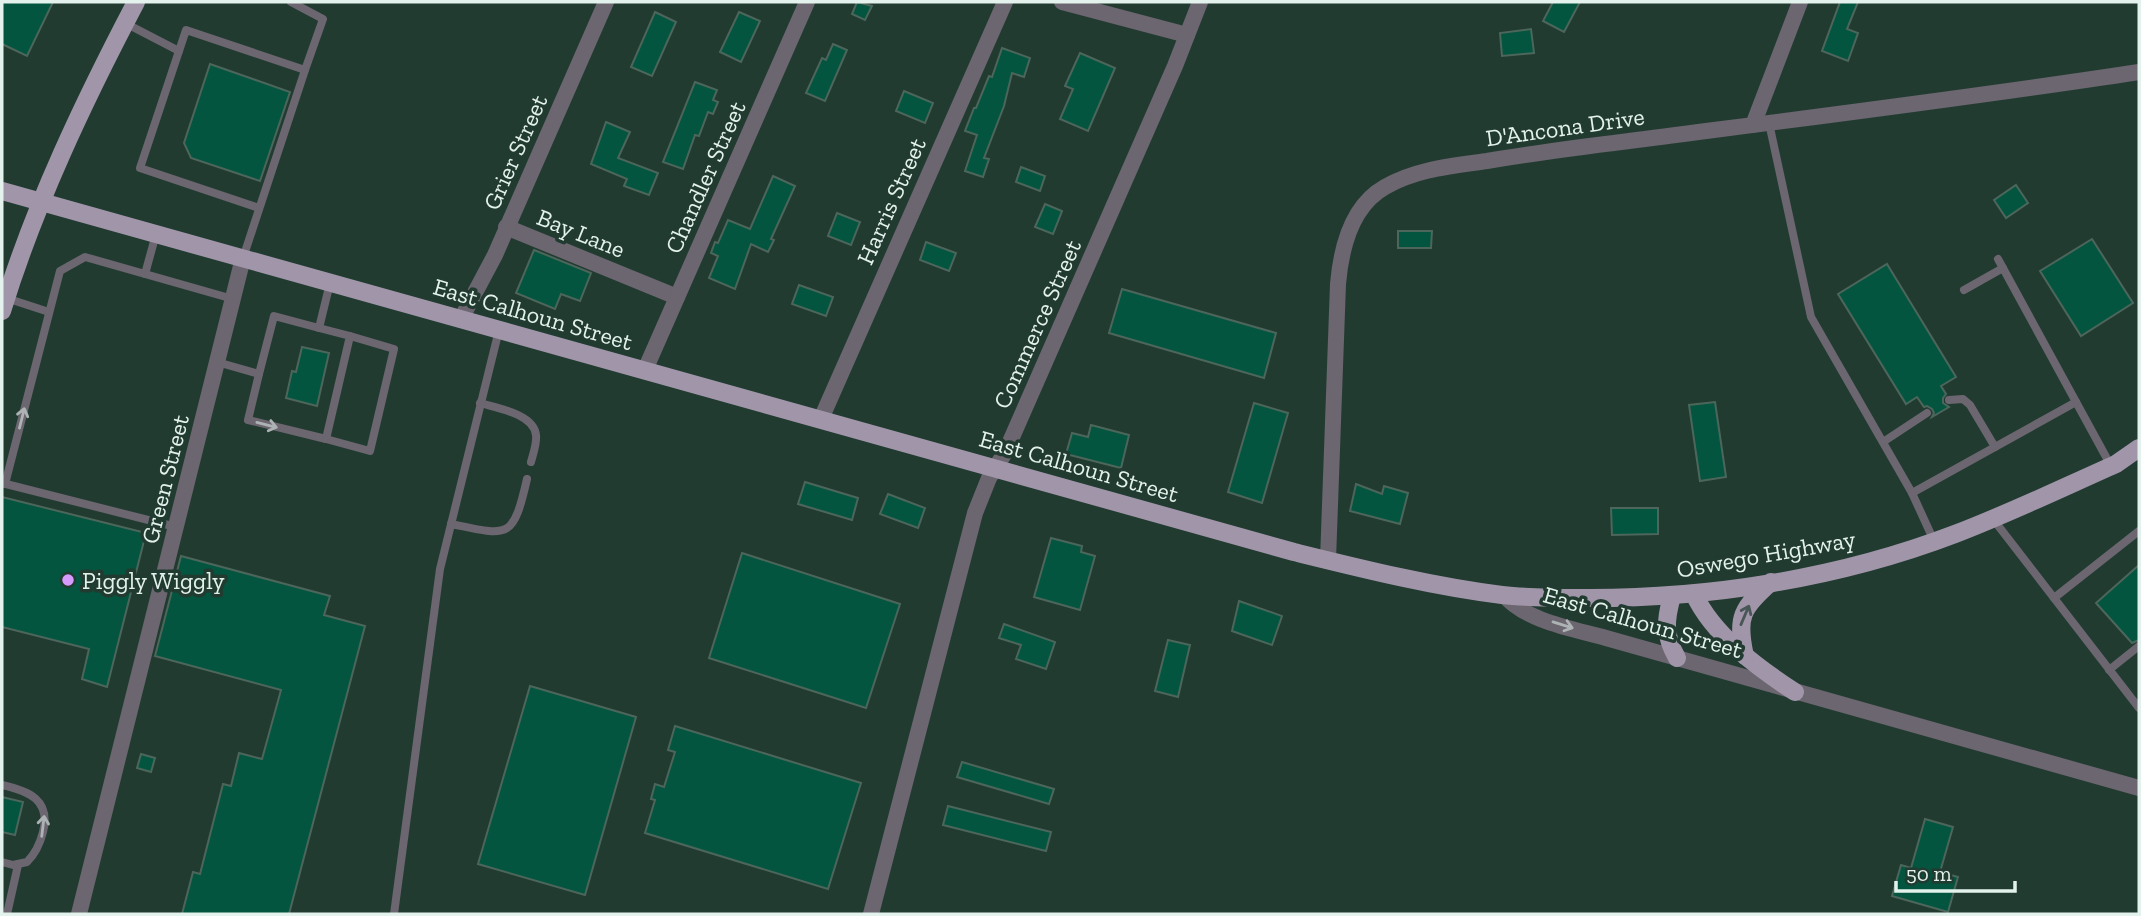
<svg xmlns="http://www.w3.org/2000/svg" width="2141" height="916" font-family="'Zilla Slab',serif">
	<rect width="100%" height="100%" fill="#223b31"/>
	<!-- building -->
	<g fill="#04553f" stroke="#4c665b" stroke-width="2">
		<path d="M2,2H53L27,56L2,44Z"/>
		<path d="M857,2L872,6L865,20L852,14Z"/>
		<path d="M1553,2H1580L1564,32L1543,21Z"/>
		<path d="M1840,2H1858L1847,29L1858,33L1848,61L1822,51Z"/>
		<path d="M655,12L676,22L652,76L631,67Z"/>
		<path d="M739,12L760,21L741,62L720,52Z"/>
		<path d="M1531,29L1534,53L1502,56L1500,33Z"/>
		<path d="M833,44L847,50L825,101L806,93L822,58L826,60Z"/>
		<path d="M1002,48L1030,58L1024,77L1012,73L1004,106L984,158L989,159L983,177L965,171L977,135L965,131L974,108H976L989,76L992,77Z"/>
		<path d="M1080,53L1115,68L1088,131L1060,119L1073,89L1065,86Z"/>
		<path d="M210,64L290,92L260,181L191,158L184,143Z"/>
		<path d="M695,82L717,90L713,100L718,102L713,114L708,112L699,136L695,135L683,169L663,162Z"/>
		<path d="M904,91L933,103L925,123L896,111Z"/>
		<path d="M606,122L630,132L618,158L658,173L649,195L624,186L627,179L591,164Z"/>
		<path d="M1021,167L1045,176L1040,191L1016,182Z"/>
		<path d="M773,176L795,186L771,239L774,240L768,252L751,244L735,289L709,278L718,256L711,253L715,242L718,243L728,220L750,229Z"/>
		<path d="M2016,185L2028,203L2006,218L1994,200Z"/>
		<path d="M1045,204L1062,211L1053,234L1035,227Z"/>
		<path d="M837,213L860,222L851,245L828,236Z"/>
		<path d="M1398,231H1432L1431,248H1398Z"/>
		<path d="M2092,239L2133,303L2081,336L2040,271Z"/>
		<path d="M926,242L956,253L949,271L920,260Z"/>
		<path d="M534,250L591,273L580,301L561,294L555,309L516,293Z"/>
		<path d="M1887,264L1956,377L1941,386L1946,394L1943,398V403L1949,407L1932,417L1934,413L1932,409L1927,406L1924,407L1917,397L1906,404L1838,294Z"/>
		<path d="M799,285L833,297L826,316L792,304Z"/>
		<path d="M1122,289L1276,333L1264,378L1109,333Z"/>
		<path d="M302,347L329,353L317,406L286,398L292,371L296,372Z"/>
		<path d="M1715,402L1726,477L1700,481L1689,405Z"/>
		<path d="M1254,403L1288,413L1262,503L1228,492Z"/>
		<path d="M1091,425L1129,435L1121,468L1066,454L1072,433L1088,437Z"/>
		<path d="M805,482L858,498L852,520L798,504Z"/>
		<path d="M1356,484L1382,494L1384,486L1408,493L1400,524L1350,511Z"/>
		<path d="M888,494L925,508L918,528L880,514Z"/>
		<path d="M2,497L146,533L107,687L82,679L89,649L2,627Z"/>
		<path d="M1611,508H1658V534L1612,535Z"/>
		<path d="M1051,538L1082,546L1081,552L1095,556L1080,610L1034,597Z"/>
		<path d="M742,553L900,604L866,708L709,658Z"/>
		<path d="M181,556L330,596L324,615L365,626L289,914H182L193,872L200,874L223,784L231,786L239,753L262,759L281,690L155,656Z"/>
		<path d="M2139,565V640L2132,643L2096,603Z"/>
		<path d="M1239,601L1282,616L1272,645L1232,631Z"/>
		<path d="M1004,624L1055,642L1046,669L1016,659L1021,645L999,638Z"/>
		<path d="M1168,640L1190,645L1178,697L1155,691Z"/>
		<path d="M530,686L636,717L585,895L478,864Z"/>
		<path d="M675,726L861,783L828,889L645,833L655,800L651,799L655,784L664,787L675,752L668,750Z"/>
		<path d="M141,754L155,758L151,772L137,768Z"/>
		<path d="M962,762L1054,789L1049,804L957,777Z"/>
		<path d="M2,797L23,802L15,835L2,832Z"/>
		<path d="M948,806L1051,832L1046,851L943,825Z"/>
		<path d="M1925,819L1953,827L1940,872L1958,877L1948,912L1892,896L1901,865L1911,868Z"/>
	</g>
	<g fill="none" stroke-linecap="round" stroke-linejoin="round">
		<!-- service -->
		<g stroke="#6b666f" stroke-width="8">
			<path d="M291,2L323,19L305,70"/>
			<path d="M125,23L179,51"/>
			<path d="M1769,123L1811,317L1912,493"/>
			<path d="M243,258L305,70L186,30L140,168L259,208"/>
			<path d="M1998,259L2111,466"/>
			<path d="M145,274L156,234"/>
			<path d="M1964,290L2003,268"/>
			<path d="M6,298L49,312"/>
			<path d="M217,362L259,374L274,316L319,328L330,283"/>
			<path d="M259,374L248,420L326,439L350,336L319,328"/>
			<path d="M1949,400L1963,399L1970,405L1995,447"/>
			<path d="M480,403C497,408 534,414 536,435C537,444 533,454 531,462"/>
			<path d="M326,439L370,451L394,349L350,336"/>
			<path d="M1883,442L1927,413"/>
			<path d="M2,483L176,527"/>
			<path d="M5,484L60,271L85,257L233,299"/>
			<path d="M1993,519L2139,708"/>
			<path d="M451,524C509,536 513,540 527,479"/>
			<path d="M1934,541L1912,493L2076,402"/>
			<path d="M2054,598L2139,531"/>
			<path d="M2109,670L2139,646"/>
			<path d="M2,785C29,791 51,800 43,832C40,844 36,853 27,862L13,865L2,862"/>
			<path d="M7,914L18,865"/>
			<path d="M394,914L440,569L499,330"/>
		</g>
		<!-- minor -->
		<g stroke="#6b666f" stroke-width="16">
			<path d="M1062,2L1187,35"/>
			<path d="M1753,125L1800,2"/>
			<path d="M506,227L677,297"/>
			<path d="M461,319L495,255L606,2"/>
			<path d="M645,370L807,2"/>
			<path d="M821,419L1005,2"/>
			<path d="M1328,560L1338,284C1341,249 1351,206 1385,187C1416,169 1452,166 1487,161C1534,153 1581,147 1629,141C1799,119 1969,98 2139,72"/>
			<path d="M1504,595C1525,621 1574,629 1606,638L2139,788"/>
			<path d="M79,914L243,258"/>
			<path d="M871,914L975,513L989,478L1006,451L1175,66L1200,2"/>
		</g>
		<!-- primary -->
		<g stroke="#a196a9" stroke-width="18">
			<path d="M2,191L1294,552C1363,569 1431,586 1502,595C1528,598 1555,598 1581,598C1707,599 1837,579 1955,534C2010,513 2062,488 2116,464L2139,448"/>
			<path d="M2,311C35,204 84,101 136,2"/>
			<path d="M1694,594C1713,635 1758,668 1795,692"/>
			<path d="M1672,596C1665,621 1664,635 1677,658"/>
			<path d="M1745,656C1736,616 1742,609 1771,582"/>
		</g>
	</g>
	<!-- one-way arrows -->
	<defs><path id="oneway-shaft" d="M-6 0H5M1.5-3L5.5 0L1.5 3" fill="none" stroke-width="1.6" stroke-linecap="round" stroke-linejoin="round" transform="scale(1.75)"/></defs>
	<g stroke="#adb3b4">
		<use href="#oneway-shaft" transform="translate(22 418) rotate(-76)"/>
		<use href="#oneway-shaft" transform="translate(267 425) rotate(14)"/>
		<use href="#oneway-shaft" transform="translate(1563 625) rotate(17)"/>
		<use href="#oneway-shaft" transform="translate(43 826) rotate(-83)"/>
	</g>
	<use stroke="#485655" href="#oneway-shaft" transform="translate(1745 615) rotate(-67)"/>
	<!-- markers -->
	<circle fill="#d59cfb" stroke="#223b31" stroke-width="2.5" cx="68" cy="580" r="7"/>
	<g text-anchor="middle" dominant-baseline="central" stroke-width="7" stroke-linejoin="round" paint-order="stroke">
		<!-- street labels -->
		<g font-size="24" fill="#e3f2ec" stroke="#223b31">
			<text transform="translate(1565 127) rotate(-8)">D'Ancona Drive</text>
			<text transform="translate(515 152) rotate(-66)">Grier Street</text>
			<text transform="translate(705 177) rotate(-66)">Chandler Street</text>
			<text transform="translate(891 201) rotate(-66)">Harris Street</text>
			<text transform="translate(581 233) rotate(22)">Bay Lane</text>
			<text transform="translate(533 314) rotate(16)">East Calhoun Street</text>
			<text transform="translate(1037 324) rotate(-66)">Commerce Street</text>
			<text transform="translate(1079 466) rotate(16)">East Calhoun Street</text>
			<text transform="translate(165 479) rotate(-76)">Green Street</text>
			<text transform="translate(1766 554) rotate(-10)">Oswego Highway</text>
			<text transform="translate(1643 622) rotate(16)">East Calhoun Street</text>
		</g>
		<!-- poi labels -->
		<g font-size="24" fill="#e3f2ec" stroke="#223b31" text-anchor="start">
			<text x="82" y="580">Piggly Wiggly</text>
		</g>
	</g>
	<!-- border -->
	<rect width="2141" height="916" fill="none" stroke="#e3f2ec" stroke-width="7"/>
	<!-- scale -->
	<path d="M1896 881v10h119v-10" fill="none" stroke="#e3f2ec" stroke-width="3.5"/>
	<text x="1906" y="881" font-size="21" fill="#e3f2ec" stroke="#223b31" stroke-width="5" paint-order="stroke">50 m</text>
</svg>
